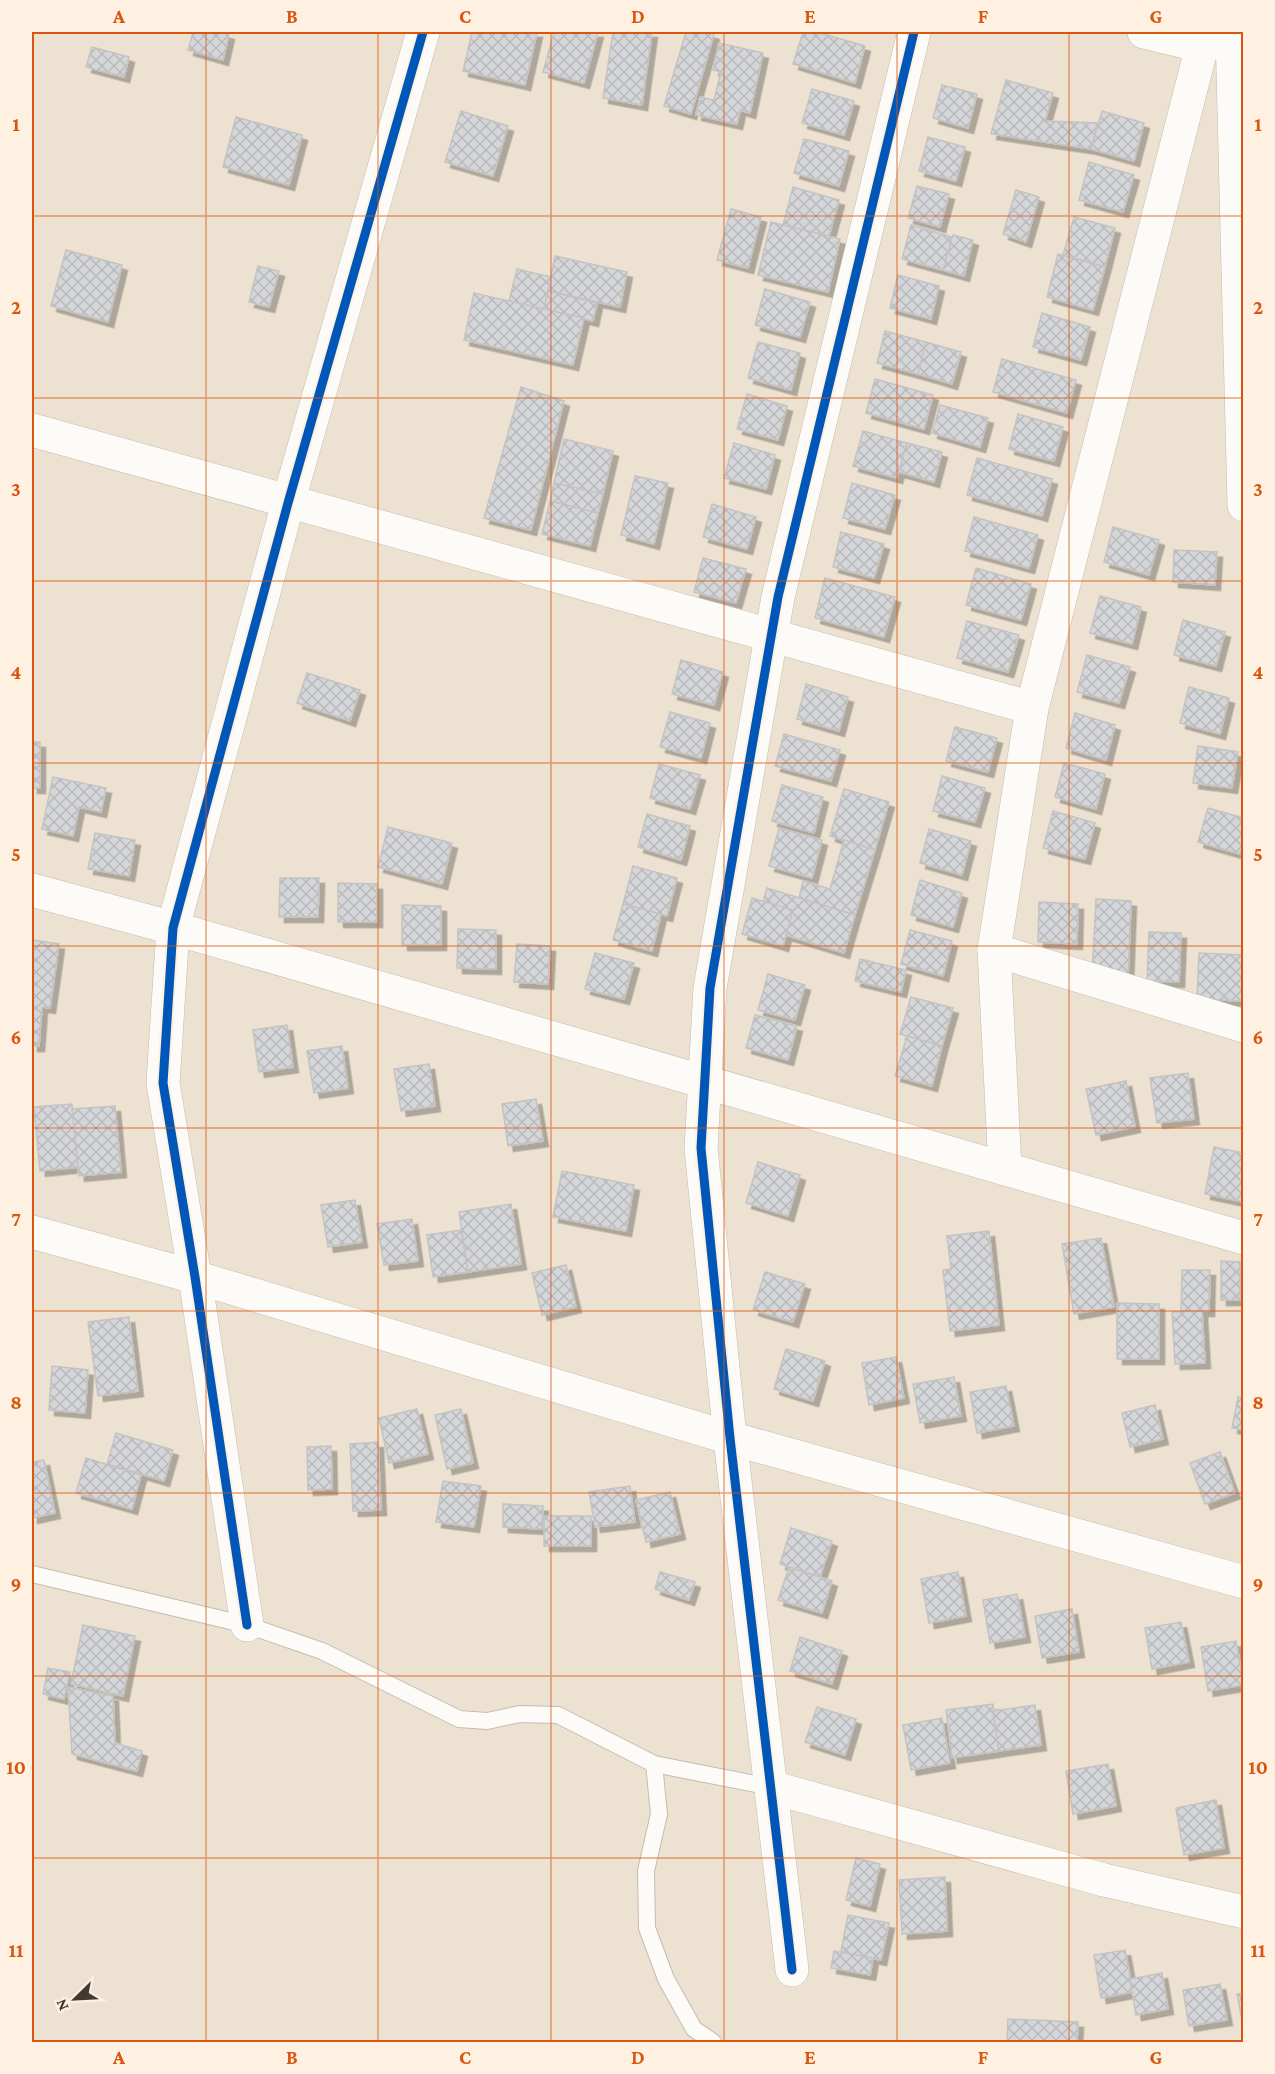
<svg xmlns="http://www.w3.org/2000/svg" width="1275" height="2074" font-family="'Crimson Pro',serif">
	<defs>
		<pattern id="building-cross-hatch" width="8" height="8" patternUnits="userSpaceOnUse" patternTransform="scale(1.5)"><rect width="8" height="8" fill="#d5d6d9"/><path d="M0 0l8 8M0 8l8-8" fill="none" stroke="#b8b9bb"/></pattern>
		<filter id="shadow"><feDropShadow dx="5.5" dy="5.5" stdDeviation="0" flood-color="#0004"/></filter>
	</defs>
	<rect width="100%" height="100%" fill="#ede2d2"/>
	<!-- building -->
	<g fill="url(#building-cross-hatch)" stroke="#c4c3c1" stroke-width="1.5" filter="url(#shadow)">
		<path d="M193,32H220L229,34L223,60L188,50Z"/>
		<path d="M472,32H537L525,85L463,71Z"/>
		<path d="M554,32H598L584,83L543,72Z"/>
		<path d="M613,32H652L642,105L603,98Z"/>
		<path d="M686,32H706L714,34L691,114L664,106Z"/>
		<path d="M803,32H817L865,46L855,83L793,64Z"/>
		<path d="M719,43L763,53L750,113L740,110L737,124L696,115L700,97L714,100L721,72L713,70Z"/>
		<path d="M92,47L129,57L124,77L86,67Z"/>
		<path d="M1006,80L1053,93L1045,121L1098,123L1091,149L991,134Z"/>
		<path d="M942,85L977,94L968,128L933,118Z"/>
		<path d="M812,89L854,101L844,135L802,123Z"/>
		<path d="M461,111L508,126L493,176L445,162Z"/>
		<path d="M1102,111L1144,123L1134,161L1091,149Z"/>
		<path d="M236,117L302,135L289,185L223,167Z"/>
		<path d="M928,137L965,147L956,181L919,171Z"/>
		<path d="M804,139L849,151L839,186L794,173Z"/>
		<path d="M1089,162L1134,175L1123,212L1079,200Z"/>
		<path d="M917,186L949,194L940,227L908,218Z"/>
		<path d="M793,187L839,200L829,236L783,225Z"/>
		<path d="M1016,190L1039,197L1026,242L1003,234Z"/>
		<path d="M731,209L761,217L748,268L717,260Z"/>
		<path d="M1074,217L1115,228L1105,267L1063,255Z"/>
		<path d="M771,222L840,239L828,292L758,275Z"/>
		<path d="M911,225L952,237L943,270L902,259Z"/>
		<path d="M953,235L973,240L964,276L943,270Z"/>
		<path d="M66,250L122,265L108,322L51,306Z"/>
		<path d="M1058,254L1105,267L1093,310L1047,297Z"/>
		<path d="M555,256L627,272L620,307L548,291Z"/>
		<path d="M258,266L279,271L269,307L249,302Z"/>
		<path d="M517,269L551,277L544,309L509,301Z"/>
		<path d="M898,275L939,286L931,319L890,308Z"/>
		<path d="M765,289L810,302L800,337L755,325Z"/>
		<path d="M548,291L597,303L593,321L544,309Z"/>
		<path d="M474,293L584,318L573,365L464,340Z"/>
		<path d="M1042,313L1090,327L1081,360L1033,347Z"/>
		<path d="M885,331L926,342L918,374L877,363Z"/>
		<path d="M758,342L800,353L791,390L748,378Z"/>
		<path d="M926,342L961,352L952,384L918,374Z"/>
		<path d="M1002,359L1076,380L1067,413L993,392Z"/>
		<path d="M875,379L933,395L924,429L866,413Z"/>
		<path d="M521,387L564,401L531,530L484,518Z"/>
		<path d="M747,394L787,406L778,440L737,429Z"/>
		<path d="M940,405L988,418L980,447L932,433Z"/>
		<path d="M1018,414L1063,427L1054,461L1009,449Z"/>
		<path d="M863,431L907,443L897,478L853,466Z"/>
		<path d="M564,439L613,451L603,494L554,483Z"/>
		<path d="M734,443L775,455L766,489L724,478Z"/>
		<path d="M907,443L942,452L934,482L899,472Z"/>
		<path d="M977,458L1052,479L1042,516L967,495Z"/>
		<path d="M635,476L668,483L654,544L621,535Z"/>
		<path d="M554,483L603,494L598,513L550,501Z"/>
		<path d="M852,483L895,495L885,529L843,518Z"/>
		<path d="M550,501L598,513L590,546L542,534Z"/>
		<path d="M712,504L756,517L747,549L703,537Z"/>
		<path d="M974,517L1038,535L1029,568L965,551Z"/>
		<path d="M1113,527L1159,540L1149,575L1104,562Z"/>
		<path d="M841,532L884,544L874,578L833,567Z"/>
		<path d="M1174,550L1217,552L1215,585L1173,582Z"/>
		<path d="M703,558L746,569L736,603L694,592Z"/>
		<path d="M976,568L1031,584L1021,620L966,605Z"/>
		<path d="M825,578L895,597L884,637L815,618Z"/>
		<path d="M1100,596L1141,607L1132,644L1090,633Z"/>
		<path d="M1183,620L1225,632L1216,666L1174,655Z"/>
		<path d="M967,621L1019,635L1008,672L957,658Z"/>
		<path d="M1087,655L1130,667L1119,703L1077,692Z"/>
		<path d="M681,660L723,672L714,705L672,694Z"/>
		<path d="M307,673L360,690L350,721L297,703Z"/>
		<path d="M806,684L848,697L839,731L797,719Z"/>
		<path d="M1189,687L1229,698L1220,734L1180,723Z"/>
		<path d="M670,712L710,723L701,758L660,747Z"/>
		<path d="M1075,713L1115,725L1106,760L1066,748Z"/>
		<path d="M955,727L997,738L988,772L946,761Z"/>
		<path d="M784,734L840,750L831,781L775,766Z"/>
		<rect x="32" y="742" width="8" height="46"/>
		<path d="M1198,746L1238,752L1232,788L1193,783Z"/>
		<path d="M1064,763L1105,774L1096,809L1055,797Z"/>
		<path d="M659,764L700,775L690,809L650,798Z"/>
		<path d="M942,776L985,788L975,822L933,811Z"/>
		<path d="M53,777L106,788L101,812L79,807L73,836L42,829Z"/>
		<path d="M782,785L823,797L814,833L772,821Z"/>
		<path d="M844,789L889,802L875,850L830,836Z"/>
		<path d="M1208,808L1244,818V842L1240,854L1198,842Z"/>
		<path d="M1053,811L1095,823L1085,859L1043,848Z"/>
		<path d="M647,814L690,826L681,860L638,847Z"/>
		<path d="M388,827L452,843L442,884L378,867Z"/>
		<path d="M779,828L822,840L812,878L769,866Z"/>
		<path d="M929,829L971,841L962,875L920,863Z"/>
		<path d="M95,833L135,840L129,876L88,869Z"/>
		<path d="M844,840L875,850L855,915L799,898L803,881L830,889Z"/>
		<path d="M633,866L677,878L667,916L623,904Z"/>
		<path d="M280,878H319L318,917H279Z"/>
		<path d="M920,880L962,893L953,927L911,915Z"/>
		<path d="M338,883L377,884V922H338Z"/>
		<path d="M767,888L855,915L844,953L756,926Z"/>
		<path d="M752,898L793,910L783,946L742,934Z"/>
		<path d="M1096,899L1131,901L1128,978L1092,976Z"/>
		<path d="M1039,902L1078,904L1077,944L1038,942Z"/>
		<path d="M623,904L661,914L652,951L613,940Z"/>
		<path d="M402,905L441,906V945H402Z"/>
		<path d="M458,929L496,930V969L457,968Z"/>
		<path d="M910,930L952,941L943,976L901,964Z"/>
		<path d="M1149,932L1181,933L1179,982L1147,981Z"/>
		<path d="M32,940L59,944L50,1008L42,1007L39,1046H32Z"/>
		<path d="M517,944L550,946L548,984L514,982Z"/>
		<path d="M595,953L634,963L624,999L585,989Z"/>
		<path d="M1199,953L1244,955V1001L1197,999Z"/>
		<path d="M860,959L906,970L901,992L855,981Z"/>
		<path d="M768,974L805,985L795,1020L758,1010Z"/>
		<path d="M911,997L953,1008L942,1046L900,1034Z"/>
		<path d="M755,1015L797,1026L788,1060L746,1048Z"/>
		<path d="M287,1025L293,1067L259,1072L253,1030Z"/>
		<path d="M907,1036L942,1046L932,1086L895,1076Z"/>
		<path d="M342,1046L348,1088L314,1093L307,1051Z"/>
		<path d="M429,1064L435,1106L401,1111L394,1069Z"/>
		<path d="M1188,1073L1194,1119L1157,1123L1150,1078Z"/>
		<path d="M1126,1081L1135,1127L1096,1135L1086,1089Z"/>
		<path d="M536,1099L543,1141L508,1146L502,1104Z"/>
		<path d="M72,1104L78,1167L40,1171L34,1107Z"/>
		<path d="M115,1106L121,1172L79,1176L72,1109Z"/>
		<path d="M1214,1147L1244,1153V1202L1205,1194Z"/>
		<path d="M758,1162L800,1175L788,1216L746,1203Z"/>
		<path d="M562,1171L634,1185L626,1231L553,1217Z"/>
		<path d="M355,1200L362,1242L328,1247L321,1205Z"/>
		<path d="M511,1204L521,1264L468,1272L459,1212Z"/>
		<path d="M412,1219L418,1261L384,1265L377,1224Z"/>
		<path d="M461,1230L468,1272L433,1277L427,1235Z"/>
		<path d="M989,1231L999,1325L950,1331L943,1270L951,1269L947,1236Z"/>
		<path d="M1101,1238L1114,1307L1074,1314L1062,1244Z"/>
		<path d="M1221,1261L1240,1262V1300H1221Z"/>
		<path d="M566,1265L576,1307L542,1315L532,1273Z"/>
		<path d="M1182,1270H1210L1209,1311H1181Z"/>
		<path d="M765,1272L805,1284L793,1322L753,1310Z"/>
		<path d="M1117,1303L1159,1304V1359H1117Z"/>
		<path d="M1202,1311L1205,1363L1175,1364L1172,1312Z"/>
		<path d="M129,1317L138,1391L98,1396L88,1322Z"/>
		<path d="M786,1349L825,1361L813,1401L774,1389Z"/>
		<path d="M896,1357L904,1398L869,1405L862,1363Z"/>
		<path d="M52,1366L88,1370L85,1413L49,1410Z"/>
		<path d="M954,1377L961,1416L920,1423L913,1384Z"/>
		<path d="M1006,1386L1014,1426L977,1433L970,1392Z"/>
		<path d="M1238,1397L1244,1398V1430L1232,1428Z"/>
		<path d="M1155,1405L1163,1439L1130,1447L1122,1413Z"/>
		<path d="M417,1409L428,1454L389,1463L379,1418Z"/>
		<path d="M461,1409L473,1463L447,1469L435,1415Z"/>
		<path d="M116,1433L173,1450L164,1481L107,1464Z"/>
		<path d="M378,1442L381,1510L353,1511L350,1444Z"/>
		<path d="M331,1446L332,1489L308,1490L307,1447Z"/>
		<path d="M1220,1452L1235,1493L1205,1504L1190,1463Z"/>
		<path d="M86,1458L141,1475L132,1509L76,1493Z"/>
		<path d="M44,1460L55,1513L32,1518V1462Z"/>
		<path d="M443,1481L481,1486L474,1527L436,1522Z"/>
		<path d="M630,1486L635,1522L595,1527L589,1492Z"/>
		<path d="M670,1492L680,1534L646,1542L636,1500Z"/>
		<path d="M503,1504L543,1506L542,1529L503,1527Z"/>
		<rect x="544" y="1516" width="47" height="30"/>
		<path d="M791,1528L832,1541L820,1577L780,1564Z"/>
		<path d="M789,1567L832,1581L822,1613L778,1600Z"/>
		<path d="M660,1572L695,1582L689,1600L655,1589Z"/>
		<path d="M958,1572L966,1616L929,1623L921,1579Z"/>
		<path d="M1017,1594L1025,1637L990,1643L983,1600Z"/>
		<path d="M1072,1609L1079,1652L1042,1658L1035,1616Z"/>
		<path d="M1181,1622L1189,1662L1152,1669L1145,1628Z"/>
		<path d="M83,1625L135,1636L123,1696L71,1684Z"/>
		<path d="M800,1637L842,1651L832,1684L790,1671Z"/>
		<path d="M1236,1641L1244,1685L1208,1691L1201,1647Z"/>
		<path d="M48,1668L70,1672L64,1699L43,1694Z"/>
		<path d="M68,1687L113,1696L115,1743L142,1751L137,1771L72,1754Z"/>
		<path d="M993,1704L999,1751L952,1758L946,1710Z"/>
		<path d="M1035,1705L1041,1745L999,1751L993,1711Z"/>
		<path d="M817,1707L856,1719L845,1755L805,1742Z"/>
		<path d="M942,1718L950,1763L911,1770L903,1725Z"/>
		<path d="M1108,1764L1116,1806L1073,1814L1066,1771Z"/>
		<path d="M1216,1800L1224,1848L1184,1855L1176,1808Z"/>
		<path d="M856,1858L880,1864L870,1906L846,1900Z"/>
		<path d="M945,1877L947,1931L902,1934L899,1880Z"/>
		<path d="M848,1915L889,1923L881,1960L841,1952Z"/>
		<path d="M1125,1950L1133,1992L1101,1998L1094,1955Z"/>
		<path d="M834,1951L873,1958L870,1975L831,1968Z"/>
		<path d="M1162,1973L1168,2009L1136,2015L1130,1979Z"/>
		<path d="M1220,1984L1227,2020L1189,2026L1183,1990Z"/>
		<path d="M1244,1993V2030L1237,1994Z"/>
		<path d="M1008,2019L1078,2022L1077,2042H1007Z"/>
	</g>
	<g fill="none" stroke-linecap="round" stroke-linejoin="round">
		<defs>
			<g id="lane">
				<path d="M32,1574L247,1625L322,1651L459,1719L487,1721L520,1714L558,1715L654,1764L771,1787"/>
				<path d="M654,1764L659,1814L646,1871L647,1928L666,1979L694,2029L713,2042"/>
			</g>
			<g id="street">
				<path d="M1144,32L1202,46"/>
				<path d="M1232,32L1244,505"/>
				<path d="M32,430C364,525 699,614 1032,708"/>
				<path d="M32,890L173,928L1244,1238"/>
				<path d="M994,950L1244,1026"/>
				<path d="M1005,1169L994,950L1032,708L1202,46L1233,40L1244,43"/>
				<path d="M32,1232L195,1277L730,1438L1244,1582"/>
				<path d="M247,1625L195,1277L163,1083L173,928L288,503L423,32"/>
				<path d="M771,1787L1104,1880L1244,1912"/>
				<path d="M792,1970L730,1438L701,1148L710,988L778,597L914,32"/>
			</g>
		</defs>
		<!-- lane casing -->
		<use href="#lane" stroke="#c4bcaf" stroke-width="18"/>
		<!-- street casing -->
		<use href="#street" stroke="#c4bcaf" stroke-width="34"/>
		<!-- lane -->
		<use href="#lane" stroke="#fcfbf8" stroke-width="16"/>
		<!-- street -->
		<use href="#street" stroke="#fcfbf8" stroke-width="33"/>
		<defs>
			<g id="cycleway">
				<path d="M247,1625L195,1277L163,1083L173,928L288,503L423,32"/>
				<path d="M792,1970L730,1438L701,1148L710,988L778,597L914,32"/>
			</g>
		</defs>
		<!-- cycleway casing -->
		<use href="#cycleway" stroke="#fef1e1" stroke-width="13"/>
		<!-- cycleway -->
		<use href="#cycleway" stroke="#0057b8" stroke-width="9"/>
	</g>
	<!-- grid -->
	<path fill="none" stroke="#d85610" stroke-width="1.5" stroke-opacity="0.55" d="M206,32V2042M378,32V2042M551,32V2042M724,32V2042M897,32V2042M1069,32V2042M32,216H1244M32,398H1244M32,581H1244M32,763H1244M32,946H1244M32,1128H1244M32,1311H1244M32,1493H1244M32,1676H1244M32,1858H1244"/>
	<!-- border -->
	<rect width="1275" height="2074" fill="none" stroke="#fef1e1" stroke-width="66"/>
	<!-- north arrow -->
	<g transform="translate(75 1999) rotate(246)" stroke="#fef1e1" stroke-width="4.5" paint-order="stroke">
	<path d="M0-4.5L10 22L0 15L-10 22Z" fill="#433b30"/>
	<text y="-9" font-size="16" font-weight="bold" text-anchor="middle" fill="#433b30">N</text>
	</g>
	<rect x="33" y="33" width="1209" height="2008" fill="none" stroke="#d85610" stroke-width="2"/>
	<g font-size="20" text-anchor="middle" font-weight="bold" fill="#d85610">
		<text x="119" y="23">A</text>
		<text x="292" y="23">B</text>
		<text x="465" y="23">C</text>
		<text x="638" y="23">D</text>
		<text x="810" y="23">E</text>
		<text x="983" y="23">F</text>
		<text x="1156" y="23">G</text>
		<text x="16" y="131">1</text>
		<text x="1258" y="131">1</text>
		<text x="16" y="314">2</text>
		<text x="1258" y="314">2</text>
		<text x="16" y="496">3</text>
		<text x="1258" y="496">3</text>
		<text x="16" y="679">4</text>
		<text x="1258" y="679">4</text>
		<text x="16" y="861">5</text>
		<text x="1258" y="861">5</text>
		<text x="16" y="1044">6</text>
		<text x="1258" y="1044">6</text>
		<text x="16" y="1226">7</text>
		<text x="1258" y="1226">7</text>
		<text x="16" y="1409">8</text>
		<text x="1258" y="1409">8</text>
		<text x="16" y="1591">9</text>
		<text x="1258" y="1591">9</text>
		<text x="16" y="1774">10</text>
		<text x="1258" y="1774">10</text>
		<text x="16" y="1957">11</text>
		<text x="1258" y="1957">11</text>
		<text x="119" y="2064">A</text>
		<text x="292" y="2064">B</text>
		<text x="465" y="2064">C</text>
		<text x="638" y="2064">D</text>
		<text x="810" y="2064">E</text>
		<text x="983" y="2064">F</text>
		<text x="1156" y="2064">G</text>
	</g>
</svg>
